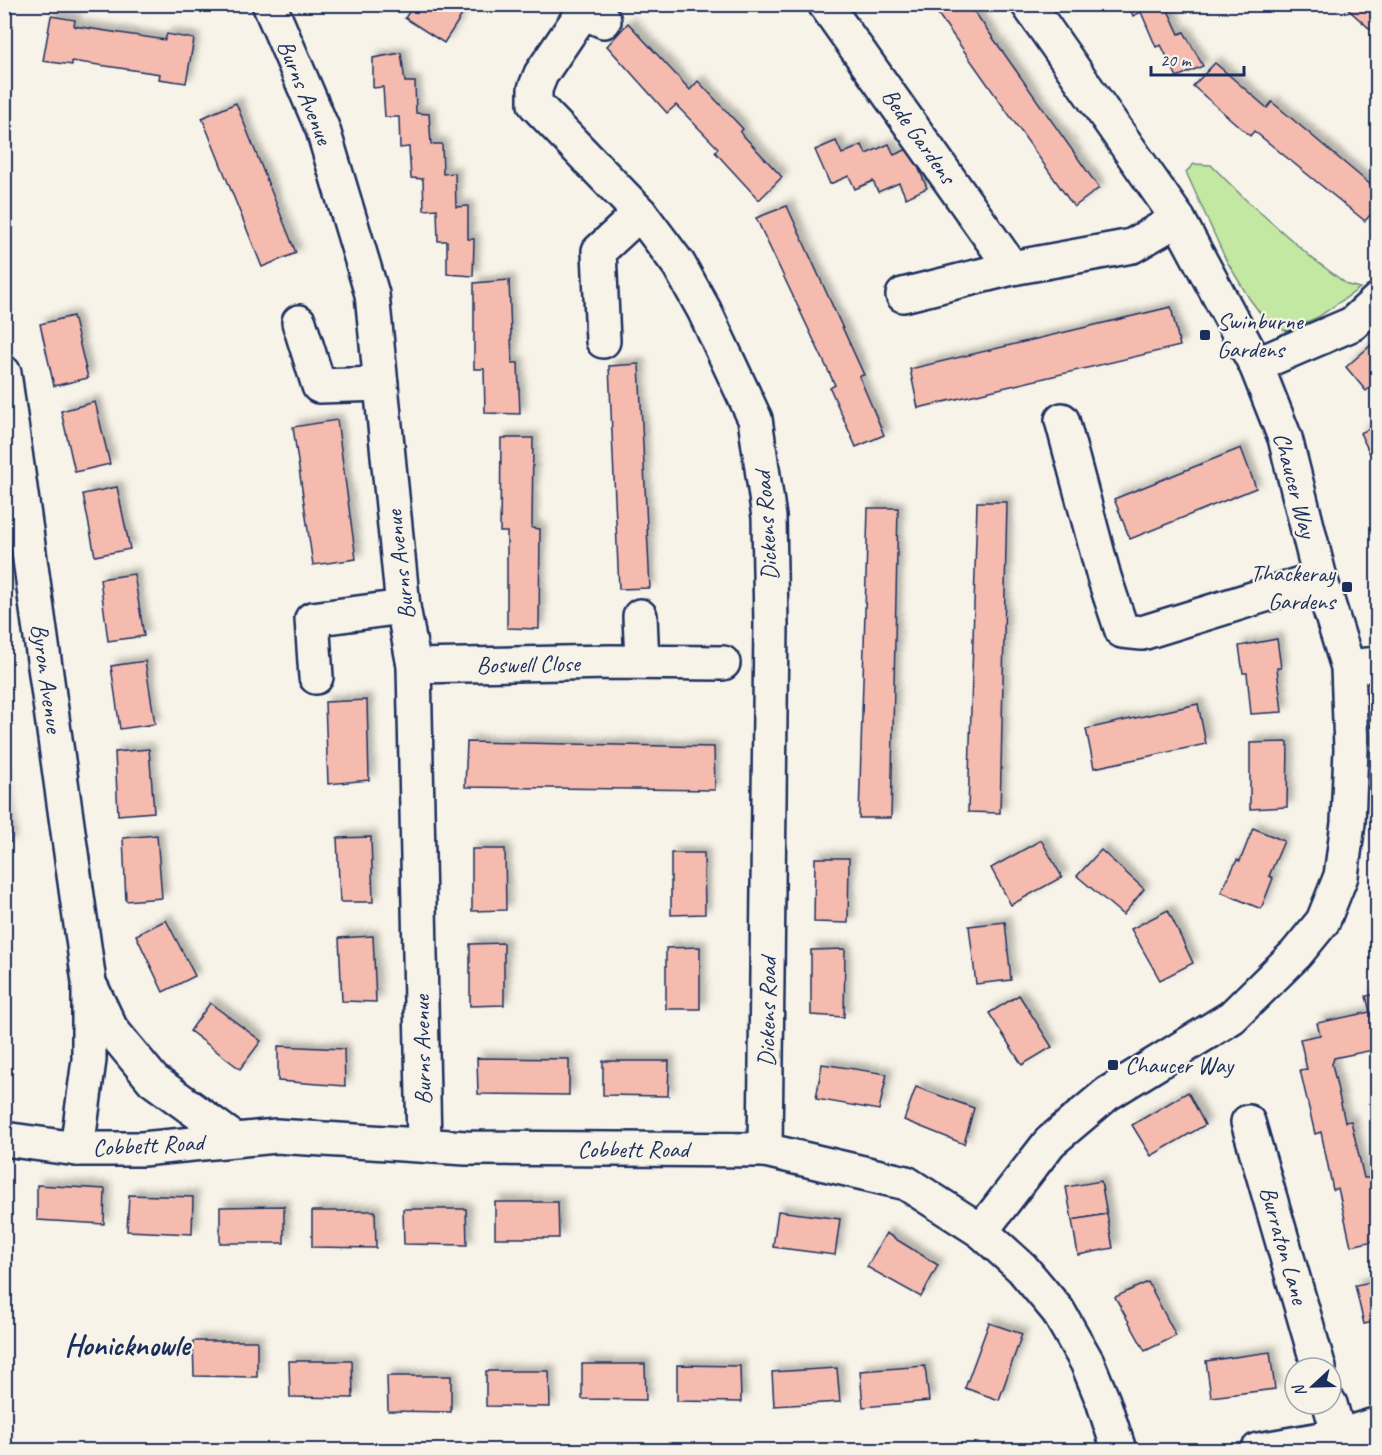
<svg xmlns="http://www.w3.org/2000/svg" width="1382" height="1455" font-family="Caveat,sans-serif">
	<defs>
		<filter id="shadow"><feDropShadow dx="5.5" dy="-5.5" stdDeviation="3" flood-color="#0004"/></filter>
	</defs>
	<rect width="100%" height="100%" fill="#f7f3e8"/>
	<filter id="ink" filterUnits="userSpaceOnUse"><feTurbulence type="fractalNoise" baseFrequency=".0167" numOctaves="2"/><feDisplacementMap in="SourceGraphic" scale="12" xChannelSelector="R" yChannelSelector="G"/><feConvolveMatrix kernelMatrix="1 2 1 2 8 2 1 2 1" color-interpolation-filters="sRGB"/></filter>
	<g filter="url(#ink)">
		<!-- green -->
		<g fill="#c3e8a2" stroke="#6f8c80" stroke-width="1.5">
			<path d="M1194,164L1211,165L1246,200L1312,258L1348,285L1360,288L1318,317L1286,331L1266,321L1249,298L1226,260L1186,172Z"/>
			<path d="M1377,689V786L1368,713L1375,691Z"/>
		</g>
		<!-- building -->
		<g fill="#f5bbaf" stroke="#1b2f5e" stroke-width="1.5" filter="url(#shadow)">
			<path d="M414,4H469L444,43L405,18Z"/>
			<path d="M931,4H969L1099,188L1074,207Z"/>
			<path d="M1128,4H1165L1179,34L1184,32L1203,66L1177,77L1161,45L1156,47L1141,12L1133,16Z"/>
			<path d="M1342,4H1378V36Z"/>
			<path d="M51,16L75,20L74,26L165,40L167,34L194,39L186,83L159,79L160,74L72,61V65L43,61Z"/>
			<path d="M628,23L690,90L698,81L743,129L740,132L782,177L759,200L715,152L718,148L676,105L667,113L607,46Z"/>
			<path d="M401,53L405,82H415L416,113L429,114L431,144H442L443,174L455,173L456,207L468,206V239H474L473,276L447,274V241H438L437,209L424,210L423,179L411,178L409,147L400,148L399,117H385L383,87L373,88V58Z"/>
			<path d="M1215,63L1267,108L1272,102L1378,191V206L1365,221L1254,131L1250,136L1193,86Z"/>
			<path d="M236,103L296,253L262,267L202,118Z"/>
			<path d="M836,141L842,154L862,145L866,154L889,144L894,155L910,148L927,188L906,198L899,183L878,192L873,181L855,189L849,176L830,184L815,150Z"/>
			<path d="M787,206L864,375L859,376L884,435L856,447L830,388L835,385L756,218Z"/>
			<path d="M509,280L512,363H518L520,414L485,413L484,369H474V283Z"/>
			<path d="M1171,307L1180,346L918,408L910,369Z"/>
			<path d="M73,316L88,378L54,386L40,324Z"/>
			<path d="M1378,339V381L1366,391L1346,367Z"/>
			<path d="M639,364L650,588L619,589L609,366Z"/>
			<path d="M95,402L110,464L75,472L61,411Z"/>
			<path d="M337,420L356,559L313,565L293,427Z"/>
			<path d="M1378,425V470L1360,433Z"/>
			<path d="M501,438H533L532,528L540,529L539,629L507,628V532H500Z"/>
			<path d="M1241,448L1256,488L1130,539L1114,499Z"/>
			<path d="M117,487L130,549L95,556L83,494Z"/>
			<path d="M977,502H1007L1000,813L968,812Z"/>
			<path d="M868,508H898L891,818H859Z"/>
			<path d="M134,574L144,636L108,641L100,579Z"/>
			<path d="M1277,639L1281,668H1277L1282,712L1251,714L1247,673H1243L1239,646Z"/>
			<path d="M145,661L155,724L120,729L111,666Z"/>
			<path d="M367,700L369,780L328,784L325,702Z"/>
			<path d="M1198,704L1206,744L1094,768L1086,729Z"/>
			<path d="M467,742L714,747L715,790L465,787Z"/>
			<path d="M1288,742L1287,807L1250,809V743Z"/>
			<path d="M149,749L154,812L118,815L115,752Z"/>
			<path d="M4,776L11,842L4,843Z"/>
			<path d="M1253,828L1284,841L1269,876L1273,878L1261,909L1221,892L1237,860L1240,861Z"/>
			<path d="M157,835L162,898L126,901L123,838Z"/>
			<path d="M371,837L373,902H340L337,838Z"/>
			<path d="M1041,840L1062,877L1011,905L991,868Z"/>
			<path d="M472,849H505L506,910L472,911Z"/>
			<path d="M1101,850L1144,889L1123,915L1077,876Z"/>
			<path d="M671,853H704L705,914L671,915Z"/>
			<path d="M815,858H849L848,923L814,922Z"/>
			<path d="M1168,910L1193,963L1160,980L1131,929Z"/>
			<path d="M166,920L195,976L163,992L136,935Z"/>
			<path d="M1005,922L1011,980L976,984L969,926Z"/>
			<path d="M373,936L376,1002L342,1001L339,938Z"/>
			<path d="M504,943V1005L470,1006V944Z"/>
			<path d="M700,947V1009H666V948Z"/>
			<path d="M845,949L844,1017L811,1015V950Z"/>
			<path d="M1378,994V1049L1334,1058L1332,1064L1345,1122L1351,1121L1364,1178H1370L1378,1208V1240L1351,1246L1338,1188L1333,1190L1321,1132L1315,1134L1300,1070L1307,1069L1300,1039L1320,1035L1317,1023L1370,1012L1366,996Z"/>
			<path d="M1019,995L1052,1047L1022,1065L989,1013Z"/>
			<path d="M210,1003L261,1041L240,1069L190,1031Z"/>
			<path d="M278,1046L344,1049L345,1086L278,1081Z"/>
			<path d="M477,1058L569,1059V1095L478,1094Z"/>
			<path d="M603,1061H669L668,1096L603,1095Z"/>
			<path d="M822,1064L887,1074L879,1110L816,1099Z"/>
			<path d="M916,1087L974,1108L964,1144L904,1120Z"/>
			<path d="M1188,1092L1205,1125L1151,1156L1132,1125Z"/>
			<path d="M1101,1181L1107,1214L1072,1220L1066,1187Z"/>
			<path d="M37,1185L105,1189L104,1224L37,1220Z"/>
			<path d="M129,1195L193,1197L192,1234L127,1231Z"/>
			<path d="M495,1202H558L559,1238H495Z"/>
			<path d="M284,1206V1243H220V1207Z"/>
			<path d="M403,1209H466L467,1245L404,1244Z"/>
			<path d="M312,1211H375L376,1248L312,1247Z"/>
			<path d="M778,1211L840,1219L835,1255L773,1247Z"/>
			<path d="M1107,1214L1113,1248L1078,1255L1072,1220Z"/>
			<path d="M886,1233L938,1265L921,1297L867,1267Z"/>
			<path d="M1378,1281V1321L1364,1324L1355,1285Z"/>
			<path d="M1148,1282L1176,1336L1145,1351L1115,1297Z"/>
			<path d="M989,1323L1022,1334L999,1400L965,1388Z"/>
			<path d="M193,1341H257V1377L194,1376Z"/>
			<path d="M1270,1352L1275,1389L1211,1397L1206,1361Z"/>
			<path d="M289,1361H352L353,1398L290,1397Z"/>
			<path d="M582,1364H645L646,1400L582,1399Z"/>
			<path d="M677,1365L740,1366L741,1402L677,1401Z"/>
			<path d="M925,1366L929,1401L863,1407L860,1371Z"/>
			<path d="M837,1368L840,1402L774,1406L772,1372Z"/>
			<path d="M486,1371H549L550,1407L486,1406Z"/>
			<path d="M387,1376H451V1412L388,1411Z"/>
		</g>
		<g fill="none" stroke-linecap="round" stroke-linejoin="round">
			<defs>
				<g id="minor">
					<path d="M269,4L323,130L372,294L403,607L414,666L424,1145"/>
					<path d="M825,4L1012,268"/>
					<path d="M604,21L583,12L541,74L535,89V104L640,213L679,265L704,310L755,419L769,517L771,625L765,1150"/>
					<path d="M903,295L1012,268L1132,246L1178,219"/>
					<path d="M299,322L319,386L381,384"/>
					<path d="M603,341L599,251L640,213"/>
					<path d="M1256,365L1352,324L1378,300"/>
					<path d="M4,373L89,982V1060L77,1149"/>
					<path d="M1062,420L1104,577L1122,631L1142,633L1320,578"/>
					<path d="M640,616L642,662"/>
					<path d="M414,666L610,662L723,663"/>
					<path d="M1348,667L1378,664"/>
					<path d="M316,677L312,619L403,607"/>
					<path d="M92,989L111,1029L153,1080L234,1139"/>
					<path d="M1248,1122L1319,1368"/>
					<path d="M4,1139L77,1149H142L276,1136L466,1148L765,1150L906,1183L981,1231L1022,1268L1058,1311L1087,1362L1103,1401L1119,1450"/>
					<path d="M981,1231L1050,1142L1107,1094L1232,1017L1296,954L1323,921L1341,876L1348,823L1351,749L1348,667L1320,578L1285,438L1256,365L1178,219L1028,4"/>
					<path d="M1330,1404L1339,1436"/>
					<path d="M1258,1450L1339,1436L1378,1424"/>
				</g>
			</defs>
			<!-- minor casing -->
			<use href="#minor" stroke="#1b2f5e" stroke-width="38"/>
			<!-- minor -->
			<use href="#minor" stroke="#f7f3e8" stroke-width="33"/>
		</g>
	</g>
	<!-- markers -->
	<g fill="#1b2f5e" stroke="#f7f3e8" stroke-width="2">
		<rect x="1199" y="329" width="12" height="12" rx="3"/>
		<rect x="1341" y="581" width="12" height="12" rx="3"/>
		<rect x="1107" y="1059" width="12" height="12" rx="3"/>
	</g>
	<g text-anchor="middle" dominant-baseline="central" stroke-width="4.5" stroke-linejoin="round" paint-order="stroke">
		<!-- street labels -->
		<g font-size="24" fill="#1b2f5e" stroke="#f7f3e8">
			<text transform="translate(305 92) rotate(68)">Burns Avenue</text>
			<text transform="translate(919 136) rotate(55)">Bede Gardens</text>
			<text transform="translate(1295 485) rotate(75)">Chaucer Way</text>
			<text transform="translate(766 526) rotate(-94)">Dickens Road</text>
			<text transform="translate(400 565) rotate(-97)">Burns Avenue</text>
			<text transform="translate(528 664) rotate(-1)">Boswell Close</text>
			<text transform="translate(47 678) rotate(82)">Byron Avenue</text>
			<text transform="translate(767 1012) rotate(-89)">Dickens Road</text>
			<text transform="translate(422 1050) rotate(-91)">Burns Avenue</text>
			<text transform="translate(148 1145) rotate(-3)">Cobbett Road</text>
			<text x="633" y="1149">Cobbett Road</text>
			<text transform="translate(1284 1245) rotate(74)">Burraton Lane</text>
		</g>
		<!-- poi labels -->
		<g font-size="24" fill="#1b2f5e" stroke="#f7f3e8" text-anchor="start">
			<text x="1217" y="321">Swinburne<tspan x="1217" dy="28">Gardens</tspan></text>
			<text x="1335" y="573" text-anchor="end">Thackeray<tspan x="1335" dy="28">Gardens</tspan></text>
			<text x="1125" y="1065">Chaucer Way</text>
		</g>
		<!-- district labels -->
		<g font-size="30" font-weight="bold" fill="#1b2f5e" stroke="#f7f3e8">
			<text x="127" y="1345">Honicknowle</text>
		</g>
	</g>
	<!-- margin -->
	<rect width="1382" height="1455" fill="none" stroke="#f7f3e8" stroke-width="24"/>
	<rect x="12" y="12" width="1358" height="1431" fill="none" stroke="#1b2f5e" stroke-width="2" filter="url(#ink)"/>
	<!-- north arrow -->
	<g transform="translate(1313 1386) rotate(248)"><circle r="28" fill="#f7f3e8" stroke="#9fa5b1" stroke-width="1.5"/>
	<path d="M0-4.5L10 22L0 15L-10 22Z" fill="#1b2f5e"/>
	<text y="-9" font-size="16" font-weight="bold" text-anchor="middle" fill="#1b2f5e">N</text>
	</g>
	<!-- scale -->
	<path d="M1151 66v9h93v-9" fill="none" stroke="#1b2f5e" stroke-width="3"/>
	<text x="1160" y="66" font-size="18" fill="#1b2f5e" stroke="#f7f3e8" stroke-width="4.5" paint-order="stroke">20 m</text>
</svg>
